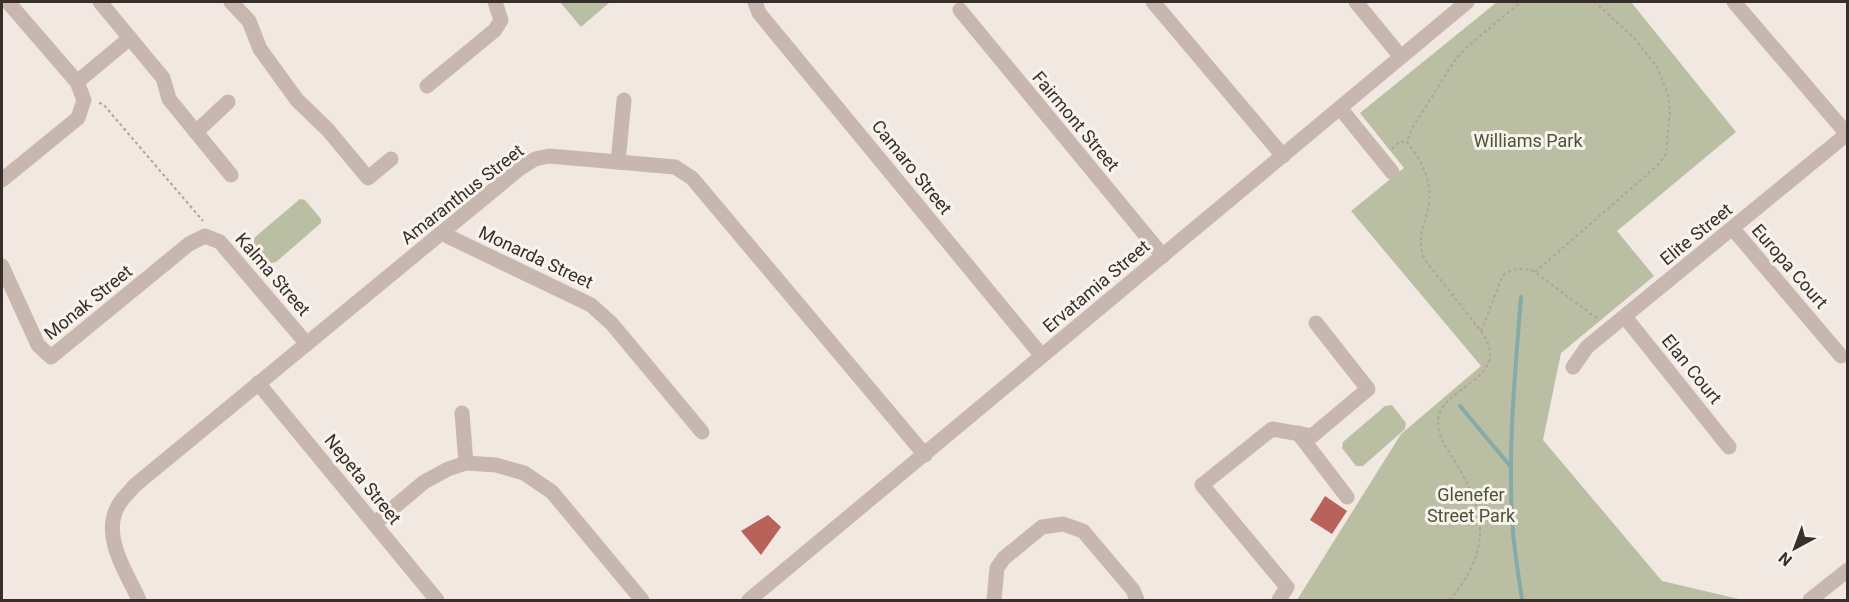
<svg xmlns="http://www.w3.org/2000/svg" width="1849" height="602" font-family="Roboto,sans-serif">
	<rect width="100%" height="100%" fill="#f1e8e2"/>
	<!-- green -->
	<g fill="#babfa4">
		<path d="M560,2H610L581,27Z"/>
		<path d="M1497,2H1631L1736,132L1617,231L1654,276L1561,353L1543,440L1662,581L1743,600H1297L1401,434L1481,366L1351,211L1404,168L1360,113Z"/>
		<path d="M300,199L305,200L321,219V223L276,262L271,263L254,244V238Z"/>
		<path d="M1392,405L1406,423L1405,429L1363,466H1356L1342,448L1343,442L1385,406Z"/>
	</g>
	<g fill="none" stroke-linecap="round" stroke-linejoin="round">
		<!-- stream -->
		<g stroke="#84aba7" stroke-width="4">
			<path d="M1521,297C1515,375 1507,453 1513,532C1515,555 1519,578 1522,600"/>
			<path d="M1460,406L1511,467"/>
		</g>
	</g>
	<!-- building -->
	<g fill="#b86259">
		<path d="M1325,496L1347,511L1332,534L1310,520Z"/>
		<path d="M768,515L781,527L761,555L741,531Z"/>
	</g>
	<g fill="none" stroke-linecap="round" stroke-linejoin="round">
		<!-- path -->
		<g stroke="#b4a199" stroke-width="2" stroke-dasharray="3 3" stroke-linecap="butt">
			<path d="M99,103L103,104L203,221"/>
			<path d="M1392,149L1399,142H1407"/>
			<path d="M1535,272L1658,165L1666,154L1670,110L1668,95L1657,67L1633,37L1595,2"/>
			<path d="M1481,331L1503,275C1513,268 1524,267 1535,272L1599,320"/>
			<path d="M1450,600C1490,550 1488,517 1456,463C1448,450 1438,438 1438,422C1438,385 1516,381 1481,331L1425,260C1415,239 1426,223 1429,202C1432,180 1420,158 1407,142L1411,130L1455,60L1468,46L1521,2"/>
		</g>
		<!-- minor -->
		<g stroke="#c8b7af" stroke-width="15">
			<path d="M100,2L163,78L169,99L231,175"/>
			<path d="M231,2L249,21L260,49L297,100L328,130L368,178L391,159"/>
			<path d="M755,2L759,13L1042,356"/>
			<path d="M1153,2L1283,156"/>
			<path d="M1356,2L1401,57"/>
			<path d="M1734,2L1848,135"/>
			<path d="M960,10L1163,256"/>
			<path d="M77,82L130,38"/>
			<path d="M427,86L495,30L501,20L495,2"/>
			<path d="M1340,108L1392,172"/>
			<path d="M196,132L228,102"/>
			<path d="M618,162L624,100"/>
			<path d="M2,180L78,118L84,100L77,82L8,2"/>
			<path d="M1733,229L1841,356"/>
			<path d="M441,233L591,305L612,324L702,432"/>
			<path d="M2,266L38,345L51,357L189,244L205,236L220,242L307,344"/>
			<path d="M1625,317L1729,447"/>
			<path d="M1573,367L1587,347L1847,134"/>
			<path d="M258,383L437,600"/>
			<path d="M462,413L466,463"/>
			<path d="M1298,433L1347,497"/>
			<path d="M374,524L424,482L448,469L466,463L496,465L524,473L552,492L642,600"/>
			<path d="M139,600C127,573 102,538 117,508C120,500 129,493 134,486L519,169L535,159L549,156L675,167L692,178L925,455"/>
			<path d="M749,600L1467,2"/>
			<path d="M994,600L997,568L1004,558L1042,527L1063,524L1083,531L1133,590L1137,600"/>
			<path d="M1279,600L1287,587L1202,485L1272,429L1312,436L1368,389L1316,323"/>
			<path d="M1810,600L1848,570"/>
		</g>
	</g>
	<g text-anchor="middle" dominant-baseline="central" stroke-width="6" stroke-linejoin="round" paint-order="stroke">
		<!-- street labels -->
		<g font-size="18" fill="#382e2c" stroke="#f9f3ee">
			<text transform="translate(1076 121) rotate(50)">Fairmont Street</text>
			<text transform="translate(912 167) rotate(51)">Camaro Street</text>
			<text transform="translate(462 194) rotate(-38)">Amaranthus Street</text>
			<text transform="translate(1696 234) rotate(-39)">Elite Street</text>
			<text transform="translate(536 257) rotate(25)">Monarda Street</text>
			<text transform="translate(1790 266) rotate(49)">Europa Court</text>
			<text transform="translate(273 274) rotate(49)">Kalma Street</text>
			<text transform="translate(1096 286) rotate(-40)">Ervatamia Street</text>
			<text transform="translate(88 302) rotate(-39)">Monak Street</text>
			<text transform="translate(1692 369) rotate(51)">Elan Court</text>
			<text transform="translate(363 479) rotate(51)">Nepeta Street</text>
		</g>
		<!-- park labels -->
		<g font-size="18" fill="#4c5433" stroke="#f9f3ee">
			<text x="1528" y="140">Williams Park</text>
			<text x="1471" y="494">Glenefer<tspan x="1471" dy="21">Street Park</tspan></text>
		</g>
	</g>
	<!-- border -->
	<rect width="1849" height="602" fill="none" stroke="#382e2c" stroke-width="6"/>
	<!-- north arrow -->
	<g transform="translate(1795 548) rotate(221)" stroke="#f9f3ee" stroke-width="4.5" paint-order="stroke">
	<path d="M0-4.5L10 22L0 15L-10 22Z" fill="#382e2c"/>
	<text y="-9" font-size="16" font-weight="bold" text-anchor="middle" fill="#382e2c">N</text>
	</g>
</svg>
